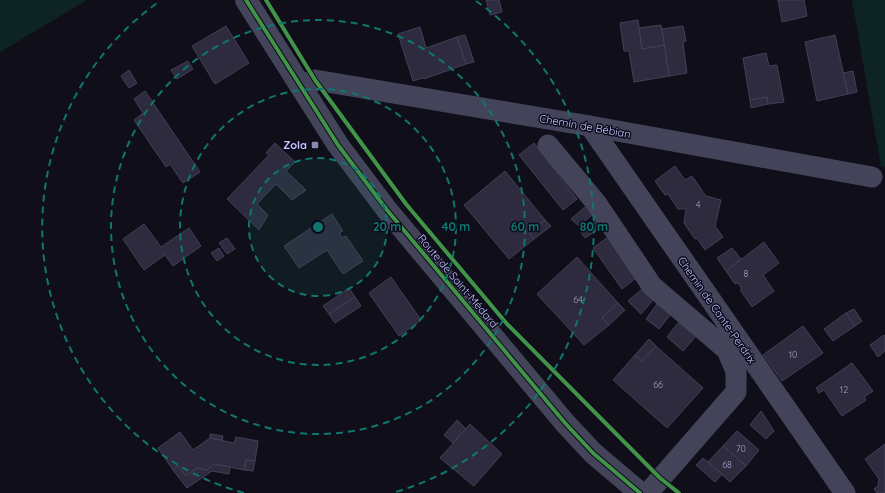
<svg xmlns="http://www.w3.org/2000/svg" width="885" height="493" font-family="Quicksand,sans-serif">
	<rect width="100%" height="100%" fill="#100f19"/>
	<!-- green -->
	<g fill="#0d2423">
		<path d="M0,0H87L0,52Z"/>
		<path d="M852,0H885V167L881,166Z"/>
	</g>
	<!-- building -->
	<g fill="#2d2b3d" stroke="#424058">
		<path d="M486,0H499L502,12L490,15Z"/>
		<path d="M778,0H804L807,16L782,22Z"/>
		<path d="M638,20L642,49L665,45L669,76L634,82L629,51H624L620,23Z"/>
		<path d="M661,25L665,45L642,49L639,28Z"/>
		<path d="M226,26L249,63L215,84L192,46Z"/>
		<path d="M683,26L686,41L683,42L687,73L669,76L662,29Z"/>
		<path d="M420,27L426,48L457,37L466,64L424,79L423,78L413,81L398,34Z"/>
		<path d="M465,35L474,62L466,64L457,37Z"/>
		<path d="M835,35L848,94L817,101L805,42Z"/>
		<path d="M766,53L769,66L777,65L784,102L768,104L767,97L750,100L743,58Z"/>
		<path d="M188,61L193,69L177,79L171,70Z"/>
		<path d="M129,70L137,83L129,88L121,76Z"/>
		<path d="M853,71L857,92L848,94L843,73Z"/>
		<path d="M145,91L200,172L183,183L170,164L166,167L134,120L143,113L134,99Z"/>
		<path d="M767,97L768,104L751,108L750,100Z"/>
		<path d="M275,143L295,162L286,171L306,190L292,200L276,184L257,204L268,215L259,230L227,199L269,155L266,153Z"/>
		<path d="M534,143L577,199L563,210L519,155Z"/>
		<path d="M675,166L685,180L692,176L706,196L721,200L715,226L723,237L705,250L697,238L695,239L684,223L686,209H678L668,194L665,195L655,181Z"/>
		<path d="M505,171L545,220L529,234L534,239L509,259L464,205Z"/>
		<path d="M585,207L592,215L579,226L571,219Z"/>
		<path d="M332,214L343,231L339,233L342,238L346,236L363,261L343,274L327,250L299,268L284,246Z"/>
		<path d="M545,220L551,226L534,239L529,234Z"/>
		<path d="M597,221L602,227L585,238L581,232Z"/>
		<path d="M144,224L161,247L189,228L201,246L173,266L165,255L144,270L123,239Z"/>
		<path d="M608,237L636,278L622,289L593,248Z"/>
		<path d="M227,238L235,249L227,254L219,243Z"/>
		<path d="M764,242L779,263L763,275L774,291L752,307L741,291V287L738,283L735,284L726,271Z"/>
		<path d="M219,248L224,256L217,261L211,253Z"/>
		<path d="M732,248L741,259L726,271L717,258Z"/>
		<path d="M577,257L618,303L602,318L609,325L584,345L537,294Z"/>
		<path d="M391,277L421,320L399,336L369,293Z"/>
		<path d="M349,288L355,297L329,314L323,306Z"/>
		<path d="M643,288L653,300L641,314L628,301Z"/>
		<path d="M355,297L361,306L335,323L329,314Z"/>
		<path d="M618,303L625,310L609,325L602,318Z"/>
		<path d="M657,304L671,314L659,329L646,319Z"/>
		<path d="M854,309L862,321L855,326L846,313Z"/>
		<path d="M846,313L855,326L833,341L824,329Z"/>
		<path d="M679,322L696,336L683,351L667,337Z"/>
		<path d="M803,326L823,353L782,381L763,355Z"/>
		<path d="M884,335L885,337V351L878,357L870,345Z"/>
		<path d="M649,339L656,346L642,361L635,355Z"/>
		<path d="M656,346L703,388L667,428L613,380L635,355L642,361Z"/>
		<path d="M852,363L873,391L864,397L866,400L842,416L824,390L819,393L816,388Z"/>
		<path d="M761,411L774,431L766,439L750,425Z"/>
		<path d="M457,420L466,429L453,443L444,435Z"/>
		<path d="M470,424L502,454L474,486L440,458Z"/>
		<path d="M737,431L759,450L746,466L723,446Z"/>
		<path d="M180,432L193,450L210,438L234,443L236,437L258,441L255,461L246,460L244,470L214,464L207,470L197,468L186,476L178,466L173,470L158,448Z"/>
		<path d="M210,434L223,436L222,440L210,438Z"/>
		<path d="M885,444V493H877L874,489L878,486L879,479L865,459Z"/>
		<path d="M723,446L746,466L730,482L708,462Z"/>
		<path d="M703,458L722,474L715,482L696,465Z"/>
		<path d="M246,460L255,461L253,471L244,470Z"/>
		<path d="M214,464L230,467L229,474L212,471L187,488L173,470L178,466L186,476L197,468L207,470Z"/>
	</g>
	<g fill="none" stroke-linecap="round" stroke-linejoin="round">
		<!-- minor -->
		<g stroke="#43445a" stroke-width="21">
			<path d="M299,85L315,80L590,126L872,177"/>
			<path d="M590,126L845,493"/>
			<path d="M548,145L597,204L652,286L727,350L736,371V392L648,493"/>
		</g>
		<!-- tertiary -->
		<path stroke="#43445a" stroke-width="22" d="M246,0L338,145L387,210L565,423L593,453L640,493"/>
		<defs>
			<g id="cycleway">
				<path d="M246,0L338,145L387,210L565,423L593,453L640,493"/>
				<path d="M266,0L315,80L406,204L507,324L660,478L679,493"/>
			</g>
		</defs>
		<!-- cycleway casing -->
		<use href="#cycleway" stroke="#0c0b1d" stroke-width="6"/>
		<!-- cycleway -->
		<use href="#cycleway" stroke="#419447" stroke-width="4"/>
	</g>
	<!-- distance rings -->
	<circle cx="318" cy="227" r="69" fill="#0f766e" fill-opacity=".12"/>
	<g fill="none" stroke="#0f766e" stroke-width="2" stroke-dasharray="7 5">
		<circle cx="318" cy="227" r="69"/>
		<circle cx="318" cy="227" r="138"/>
		<circle cx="318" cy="227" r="207"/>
		<path d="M244 493A276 276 0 0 1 160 1M476 1A276 276 0 0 1 392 493"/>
	</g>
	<!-- markers -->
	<rect fill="#8887ae" stroke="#0c0b1d" stroke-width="1.5" x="311" y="141" width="8" height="8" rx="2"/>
	<g text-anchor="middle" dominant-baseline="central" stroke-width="3" stroke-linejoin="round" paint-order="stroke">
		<!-- number labels -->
		<g font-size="9" fill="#a1a0ce">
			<text x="698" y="204">4</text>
			<text x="746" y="273">8</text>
			<text x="578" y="299">64</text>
			<text x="793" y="354">10</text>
			<text x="658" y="384">66</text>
			<text x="844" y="389">12</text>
			<text x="741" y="448">70</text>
			<text x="727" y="464">68</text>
		</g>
		<!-- street labels -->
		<g font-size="11" fill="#c8c7ff" stroke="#0c0b1d">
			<text transform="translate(585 126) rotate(10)">Chemin de Bébian</text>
			<text transform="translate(458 281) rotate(50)">Route de Saint-Médard</text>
			<text transform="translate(717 310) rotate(55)">Chemin de Cante-Perdrix</text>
		</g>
		<!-- poi labels -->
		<g font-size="11" font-weight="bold" fill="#c8c7ff" stroke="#0c0b1d" text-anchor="end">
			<text x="307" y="145">Zola</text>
		</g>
	</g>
	<circle cx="318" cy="227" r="6" fill="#0f766e" stroke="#0c0b1d" stroke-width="2"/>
	<g font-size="12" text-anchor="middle" font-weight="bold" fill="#0f766e" stroke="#0c0b1d" stroke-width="3" stroke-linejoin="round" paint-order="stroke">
		<text x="387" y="231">20 m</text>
		<text x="456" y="231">40 m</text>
		<text x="525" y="231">60 m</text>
		<text x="594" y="231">80 m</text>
	</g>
</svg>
